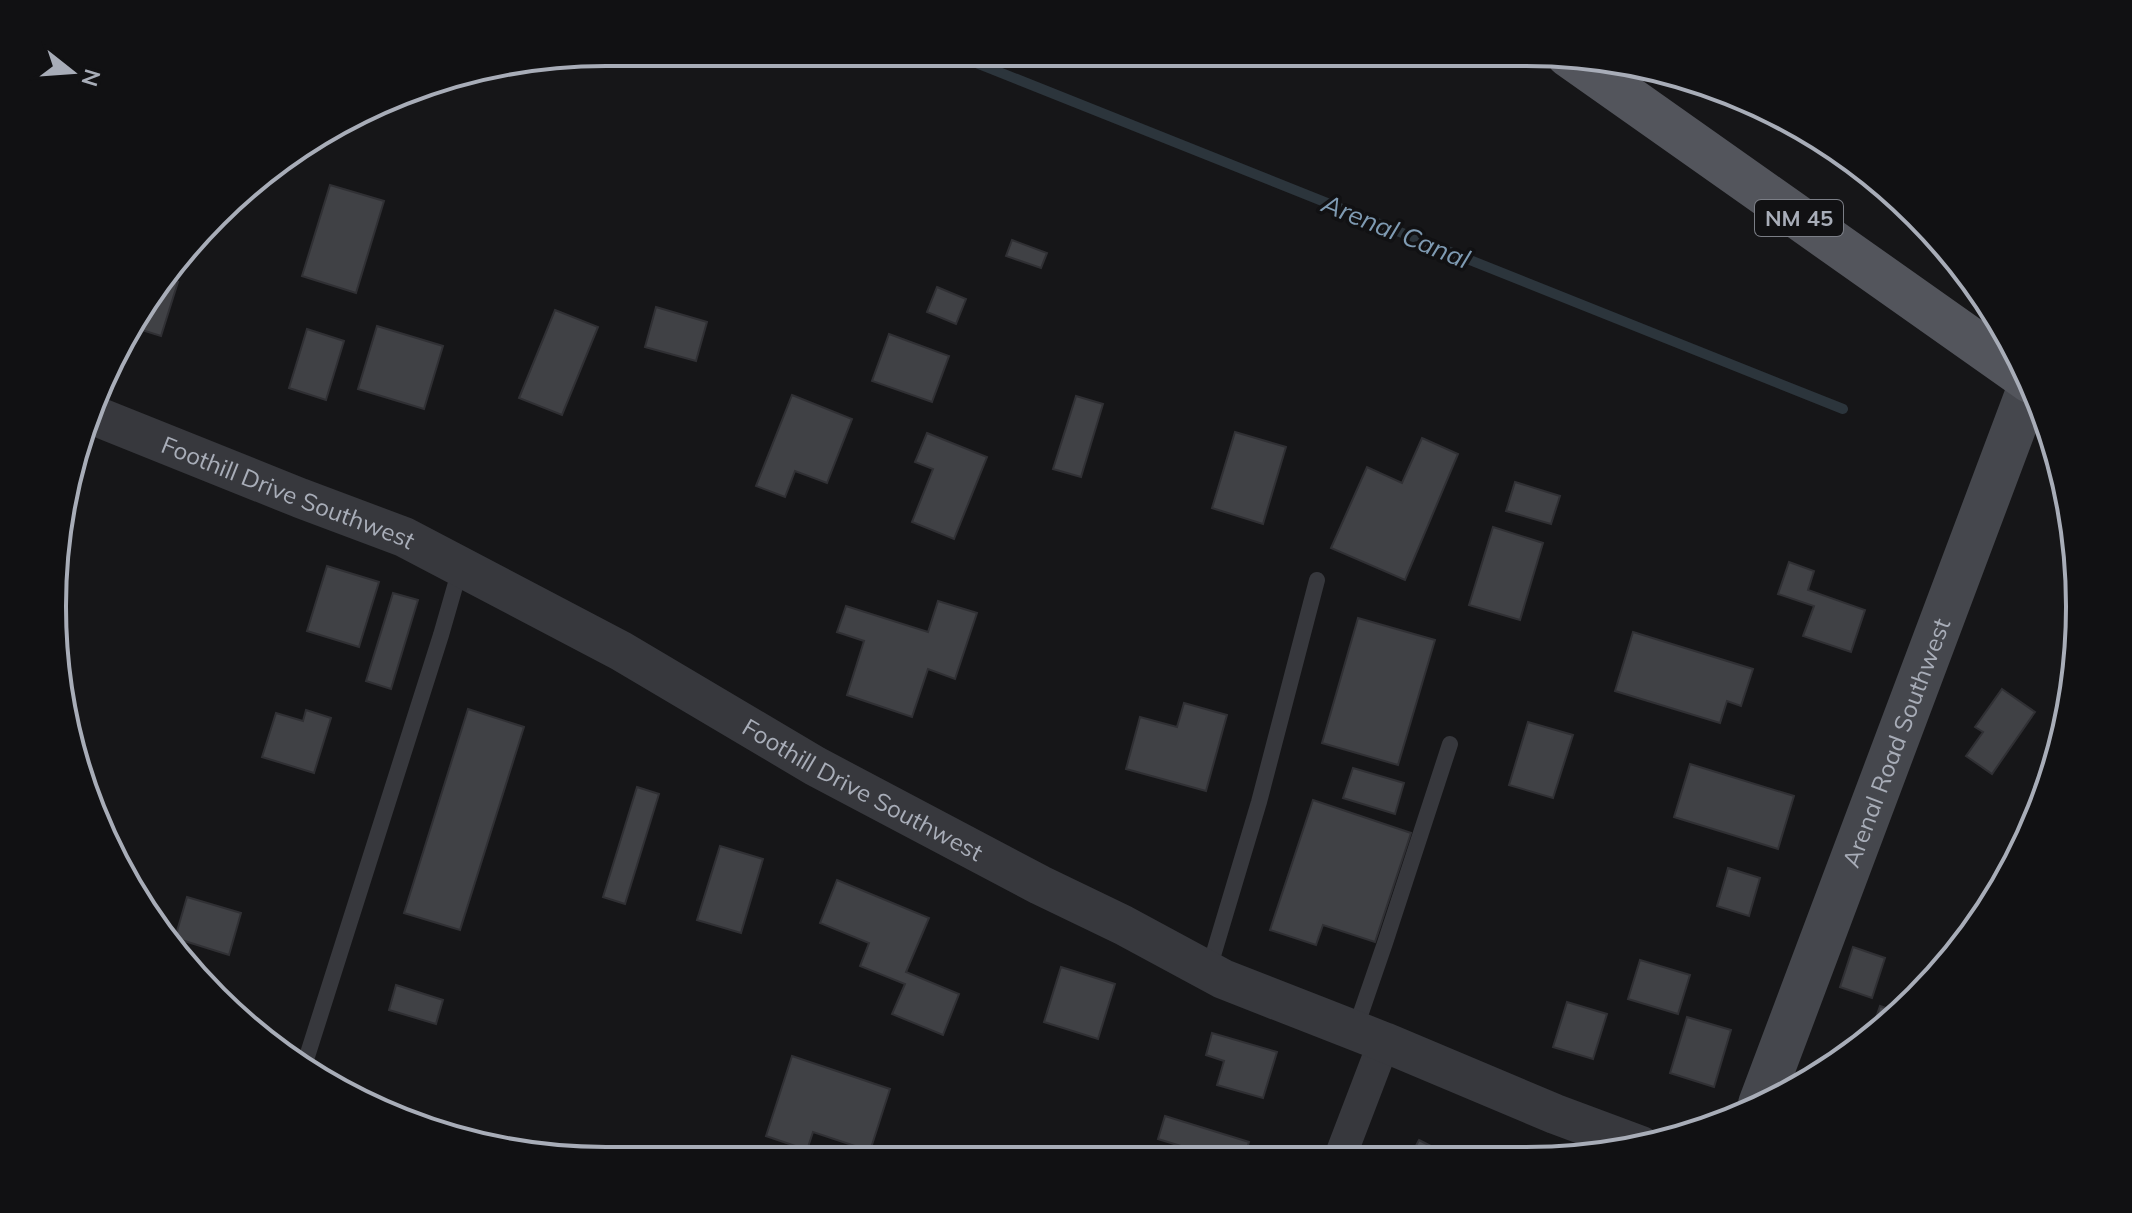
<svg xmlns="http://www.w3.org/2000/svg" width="2132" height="1213" font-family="Mulish,sans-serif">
	<rect width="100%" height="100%" fill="#161618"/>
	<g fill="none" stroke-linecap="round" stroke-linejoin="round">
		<!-- stream -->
		<path stroke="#2c353c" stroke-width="10" d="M949,52L1843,409"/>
	</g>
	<!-- building -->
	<g fill="#404145" stroke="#303034" stroke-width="2">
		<path d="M330,185L384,201L356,293L302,276Z"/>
		<path d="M1012,240L1047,253L1041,268L1006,256Z"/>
		<path d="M164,278L178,282L161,336L132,327L146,298Z"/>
		<path d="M937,287L966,299L956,324L927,312Z"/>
		<path d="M656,307L707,322L696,361L645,347Z"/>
		<path d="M555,310L598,327L562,415L519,398Z"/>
		<path d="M377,326L443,346L424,409L358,389Z"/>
		<path d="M307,329L344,341L326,400L289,388Z"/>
		<path d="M889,334L949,356L932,402L872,381Z"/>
		<path d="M792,395L852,419L827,483L795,471L785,497L756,486Z"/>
		<path d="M1076,396L1103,404L1081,477L1053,469Z"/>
		<path d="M1235,432L1286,447L1263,524L1212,508Z"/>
		<path d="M927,433L987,457L954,539L912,522L933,469L915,462Z"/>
		<path d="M1422,438L1458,454L1405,580L1331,548L1367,467L1402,483Z"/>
		<path d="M1515,482L1560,496L1551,524L1506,511Z"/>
		<path d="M1493,527L1543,543L1520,620L1469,605Z"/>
		<path d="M1789,562L1814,571L1808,590L1865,610L1851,652L1803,636L1814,606L1778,594Z"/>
		<path d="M327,566L379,582L359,647L307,631Z"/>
		<path d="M393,593L418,600L391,689L366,681Z"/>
		<path d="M938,601L977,613L955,679L928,669L912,717L847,695L864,641L837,632L846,606L928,632Z"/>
		<path d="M1358,618L1435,640L1398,765L1322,743Z"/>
		<path d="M1633,632L1753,669L1741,706L1727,701L1720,723L1615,691Z"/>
		<path d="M2002,689L2035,712L1992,774L1966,756L1983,732L1975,727Z"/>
		<path d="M1184,703L1227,715L1206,791L1126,769L1140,717L1177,727Z"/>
		<path d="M468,709L524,727L460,930L404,913Z"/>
		<path d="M306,710L331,718L314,773L262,757L276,713L303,721Z"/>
		<path d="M1528,722L1573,735L1553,798L1509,785Z"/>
		<path d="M1690,764L1794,796L1778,849L1674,817Z"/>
		<path d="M1353,768L1404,783L1395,814L1343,798Z"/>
		<path d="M637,787L659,794L625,904L603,897Z"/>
		<path d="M1313,800L1411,833L1375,942L1323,925L1316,945L1270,930Z"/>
		<path d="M720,846L763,859L741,933L697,920Z"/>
		<path d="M1728,868L1760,878L1749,916L1717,906Z"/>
		<path d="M837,880L929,918L906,972L959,994L943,1035L892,1014L905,984L860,966L869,943L820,923Z"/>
		<path d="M187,897L241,913L229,955L175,938Z"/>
		<path d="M1853,947L1885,958L1872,998L1840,987Z"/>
		<path d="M1640,960L1690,975L1678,1014L1628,999Z"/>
		<path d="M1061,967L1115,984L1098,1039L1044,1022Z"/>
		<path d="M396,985L443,1000L436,1024L389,1010Z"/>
		<path d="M1567,1002L1607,1014L1593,1059L1553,1047Z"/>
		<path d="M1880,1006L1901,1013L1869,1038Z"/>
		<path d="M1687,1017L1731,1030L1714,1087L1670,1073Z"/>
		<path d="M1212,1033L1277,1052L1263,1098L1217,1085L1224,1061L1206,1055Z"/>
		<path d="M792,1056L890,1089L870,1151L813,1132L807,1150L766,1136Z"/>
		<path d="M1165,1116L1249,1142L1244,1158H1181L1184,1147L1158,1139Z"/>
		<path d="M1419,1140L1452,1157H1410Z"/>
	</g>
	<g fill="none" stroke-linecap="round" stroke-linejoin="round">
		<!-- service -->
		<g stroke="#37383d" stroke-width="16">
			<path d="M1209,969L1259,802L1317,580"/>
			<path d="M1355,1030L1385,943L1450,744"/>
			<path d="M304,1066L441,635L460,569"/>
		</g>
		<!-- minor -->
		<path stroke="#37383d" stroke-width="32" d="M1340,1157L1384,1042"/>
		<!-- tertiary -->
		<path stroke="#37383d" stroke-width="40" id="s1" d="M93,415L300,498L404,537L621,651L815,766L1040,885L1123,925L1223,979L1384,1042L1555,1114L1641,1146"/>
		<!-- secondary -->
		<path stroke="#45474d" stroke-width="44" id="s2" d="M1760,1104L2031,383"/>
		<!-- primary -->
		<path stroke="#53555c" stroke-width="44" d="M1568,55L2030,381"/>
	</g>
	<g text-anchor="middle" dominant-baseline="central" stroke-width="7" stroke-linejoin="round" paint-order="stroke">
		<!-- shield labels -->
		<rect fill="#111113" stroke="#7b7e86" stroke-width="2" x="1755" y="200" width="88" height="36" rx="6"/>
		<g font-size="22" font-weight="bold" fill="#a8adb8">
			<text x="1799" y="218">NM 45</text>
		</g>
		<!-- street labels -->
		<g font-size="24" fill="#a8adb8" stroke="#111113">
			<text stroke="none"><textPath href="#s1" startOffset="210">Foothill Drive Southwest</textPath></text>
			<text stroke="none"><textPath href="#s2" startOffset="386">Arenal Road Southwest</textPath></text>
			<text stroke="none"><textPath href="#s1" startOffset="858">Foothill Drive Southwest</textPath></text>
		</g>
		<!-- water labels -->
		<g font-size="26" font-style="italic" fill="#7f9bb3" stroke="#111113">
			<text transform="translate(1396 231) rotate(22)">Arenal Canal</text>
		</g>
	</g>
	<!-- crop -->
	<path d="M0 0H2132V1213H0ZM606 66H1526A540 540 0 0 1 2066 606V607A540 540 0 0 1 1526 1147H606A540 540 0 0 1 66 607V606A540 540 0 0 1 606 66Z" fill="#111113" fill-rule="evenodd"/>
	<path fill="none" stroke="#a8adb8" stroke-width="4" d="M606 66H1526A540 540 0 0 1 2066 606V607A540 540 0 0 1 1526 1147H606A540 540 0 0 1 66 607V606A540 540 0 0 1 606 66Z"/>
	<!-- north arrow -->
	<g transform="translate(72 72) rotate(107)" stroke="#111113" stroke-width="6" paint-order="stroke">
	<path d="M0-6L14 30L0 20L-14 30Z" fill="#a8adb8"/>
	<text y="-12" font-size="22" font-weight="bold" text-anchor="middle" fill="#a8adb8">N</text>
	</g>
</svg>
